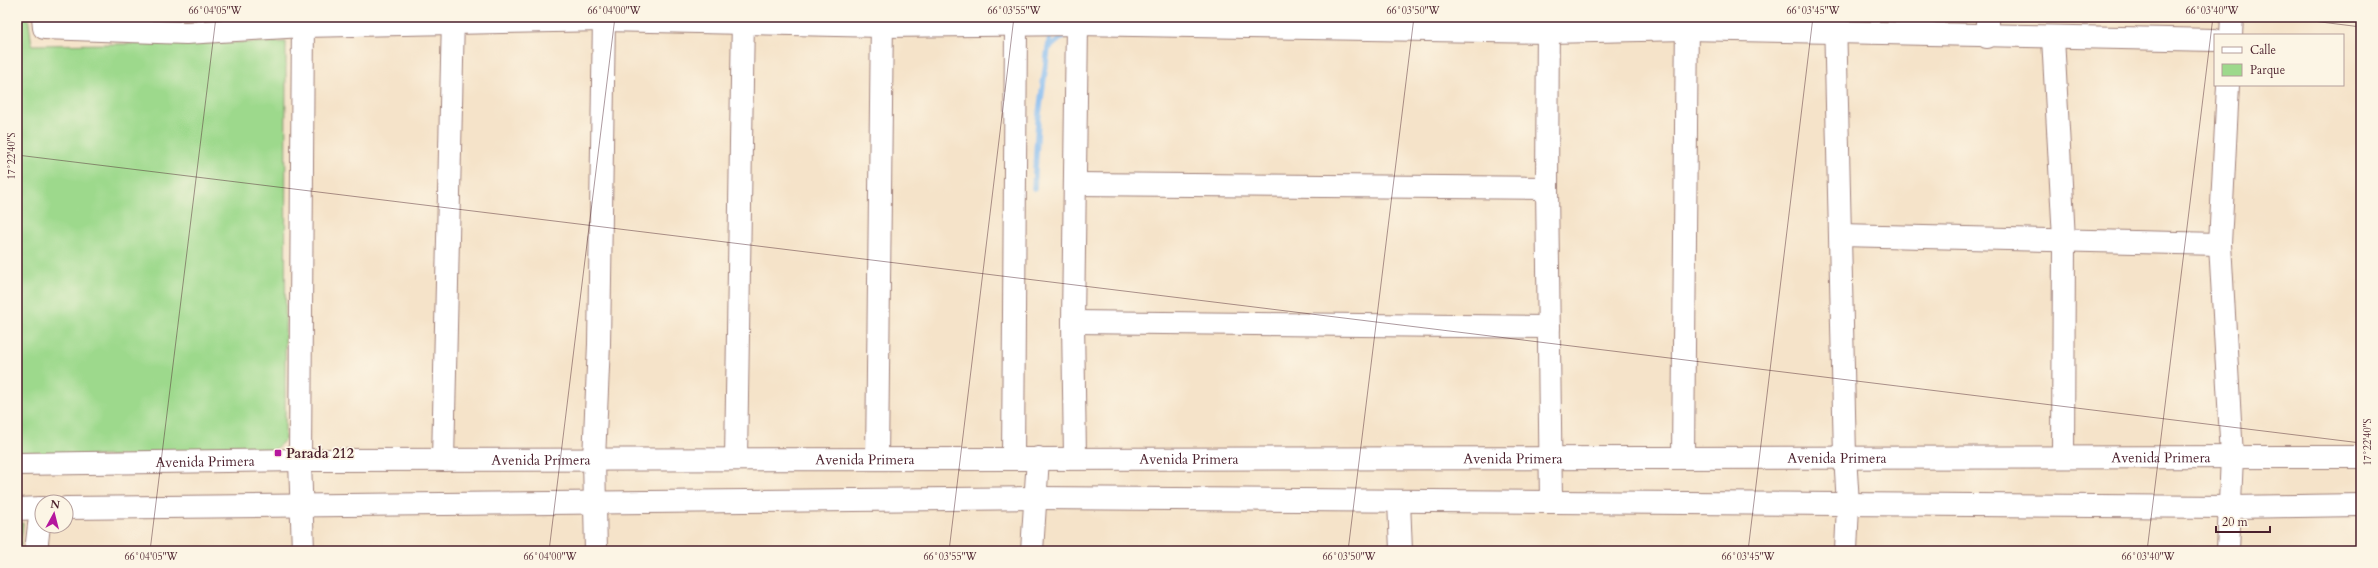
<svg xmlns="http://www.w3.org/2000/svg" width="2378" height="568" font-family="Cardo,serif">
	<rect width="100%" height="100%" fill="#fcf5e5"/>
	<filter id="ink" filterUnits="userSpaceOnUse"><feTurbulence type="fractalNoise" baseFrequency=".025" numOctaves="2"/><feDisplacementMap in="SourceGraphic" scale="8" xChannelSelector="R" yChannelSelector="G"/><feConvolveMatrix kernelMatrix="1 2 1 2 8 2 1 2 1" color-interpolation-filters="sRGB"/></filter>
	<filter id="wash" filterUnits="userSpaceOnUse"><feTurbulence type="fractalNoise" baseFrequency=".012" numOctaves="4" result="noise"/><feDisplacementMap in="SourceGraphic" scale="16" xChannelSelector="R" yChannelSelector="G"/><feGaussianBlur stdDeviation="0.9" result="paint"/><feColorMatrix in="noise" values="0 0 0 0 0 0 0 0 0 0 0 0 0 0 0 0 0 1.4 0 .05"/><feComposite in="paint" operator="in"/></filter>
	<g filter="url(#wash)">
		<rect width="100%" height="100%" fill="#f5e3c9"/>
		<!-- green -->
		<g fill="#9dd98c" stroke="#747c5c">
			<path d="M17,17H28L32,45L286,42L285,440L270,454L17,457Z"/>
			<path d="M17,523H23L20,551H17Z"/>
		</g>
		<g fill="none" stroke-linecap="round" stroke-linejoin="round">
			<!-- stream -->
			<g stroke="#81baf2" stroke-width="5.5">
				<path d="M1048,49L1051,29"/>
				<path d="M1034,189L1038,121L1048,49L1070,30"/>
			</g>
		</g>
	</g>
	<g filter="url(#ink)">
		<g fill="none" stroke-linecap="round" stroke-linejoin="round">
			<defs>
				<g id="minor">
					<path d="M43,17L44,28L186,33L303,26L604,20L882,26L1077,24L1548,32L1686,29L2215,40"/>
					<path d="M303,17L300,460L303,551"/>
					<path d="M1548,17L1547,188L1551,502"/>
					<path d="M1835,17L1845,456L1848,504L1846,551"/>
					<path d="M2231,35L2232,17"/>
					<path d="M1987,37V17"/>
					<path d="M2053,38L2064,239L2063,456"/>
					<path d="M1075,184L1547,188"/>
					<path d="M1840,235L2220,244"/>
					<path d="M1073,322L1549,327"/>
					<path d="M1683,457L1687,17"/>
					<path d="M1075,458L1073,322L1077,24"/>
					<path d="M736,459L743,17"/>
					<path d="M877,459L882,17"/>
					<path d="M1013,459L1016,25"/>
					<path d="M443,460L453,17"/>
					<path d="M1399,501L1401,551"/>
					<path d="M36,551L41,508"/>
					<path d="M596,551L594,459L599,344L604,17"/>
					<path d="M1032,551L1038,458"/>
					<path d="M2228,551L2232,456L2220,244L2228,85"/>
				</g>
				<g id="major">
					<path id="s1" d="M17,464L300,460L2361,457"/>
					<path d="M66,508L1036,498L2231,507L2361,505"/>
					<path d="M17,509L42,508"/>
				</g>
			</defs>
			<!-- minor casing -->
			<use href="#minor" stroke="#a0817a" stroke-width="24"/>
			<!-- major casing -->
			<use href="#major" stroke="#a0817a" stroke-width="24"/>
			<!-- minor -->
			<use href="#minor" stroke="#fff" stroke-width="22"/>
			<!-- major -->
			<use href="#major" stroke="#fff" stroke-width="22"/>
		</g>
	</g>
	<!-- ticks -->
	<path fill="none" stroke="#4a1f2b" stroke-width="1" stroke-opacity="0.45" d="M2281,17L2361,27M17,155L2361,443M150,551L216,17M549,551L615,17M949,551L1014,17M1348,551L1414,17M1748,551L1813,17M2147,551L2213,17"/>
	<!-- markers -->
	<rect fill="#b5179e" stroke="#fcf5e5" stroke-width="1.5" x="274" y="449" width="8" height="8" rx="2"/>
	<g text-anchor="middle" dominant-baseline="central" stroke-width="3.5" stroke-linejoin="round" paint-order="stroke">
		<!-- poi labels -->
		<g font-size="14" font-weight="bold" fill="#4a1f2b" stroke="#fcf5e5" text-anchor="start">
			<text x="286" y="453">Parada 212</text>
		</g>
		<!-- street labels -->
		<g font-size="14" fill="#4a1f2b" stroke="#fcf5e5">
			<text stroke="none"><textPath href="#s1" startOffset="2144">Avenida Primera</textPath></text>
			<text stroke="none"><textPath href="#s1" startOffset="1496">Avenida Primera</textPath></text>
			<text stroke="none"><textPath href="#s1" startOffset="1820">Avenida Primera</textPath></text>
			<text stroke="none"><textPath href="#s1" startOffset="1172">Avenida Primera</textPath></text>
			<text stroke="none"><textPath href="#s1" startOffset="524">Avenida Primera</textPath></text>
			<text stroke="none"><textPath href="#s1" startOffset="848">Avenida Primera</textPath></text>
			<text stroke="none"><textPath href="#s1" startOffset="188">Avenida Primera</textPath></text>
		</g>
	</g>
	<!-- margin -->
	<rect width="2378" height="568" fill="none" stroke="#fcf5e5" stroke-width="44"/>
	<!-- legend -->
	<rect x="2214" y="34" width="130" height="52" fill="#fcf5e5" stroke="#b59f9b"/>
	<rect x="2222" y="47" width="20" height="6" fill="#ffffff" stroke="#b59f9b"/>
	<text x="2250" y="54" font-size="12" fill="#4a1f2b">Calle</text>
	<rect x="2222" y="64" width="20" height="12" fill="#9dd98c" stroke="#b59f9b"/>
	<text x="2250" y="74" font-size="12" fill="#4a1f2b">Parque</text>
	<!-- north arrow -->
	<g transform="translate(54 514) rotate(7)"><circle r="19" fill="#fcf5e5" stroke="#b59f9b"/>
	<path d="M0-3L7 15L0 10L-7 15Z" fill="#b5179e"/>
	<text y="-6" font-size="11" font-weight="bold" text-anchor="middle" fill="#4a1f2b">N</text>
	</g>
	<!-- scale -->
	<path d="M2216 526v6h54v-6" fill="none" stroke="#4a1f2b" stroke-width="2"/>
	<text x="2222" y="526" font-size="12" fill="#4a1f2b" stroke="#fcf5e5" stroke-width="3" paint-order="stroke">20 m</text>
	<rect x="22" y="22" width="2334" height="524" fill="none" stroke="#4a1f2b" stroke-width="1.5"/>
	<g font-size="10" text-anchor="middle" fill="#4a1f2b">
		<text x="215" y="14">66°04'05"W</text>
		<text x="614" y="14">66°04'00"W</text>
		<text x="1014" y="14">66°03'55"W</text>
		<text x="1413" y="14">66°03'50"W</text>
		<text x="1813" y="14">66°03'45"W</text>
		<text x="2212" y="14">66°03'40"W</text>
		<text transform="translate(11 156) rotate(-90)" y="4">17°22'40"S</text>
		<text transform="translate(2367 442) rotate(-90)" y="4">17°22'40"S</text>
		<text x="151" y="560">66°04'05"W</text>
		<text x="550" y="560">66°04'00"W</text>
		<text x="950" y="560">66°03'55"W</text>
		<text x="1349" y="560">66°03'50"W</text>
		<text x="1748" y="560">66°03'45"W</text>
		<text x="2148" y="560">66°03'40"W</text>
	</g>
</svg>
